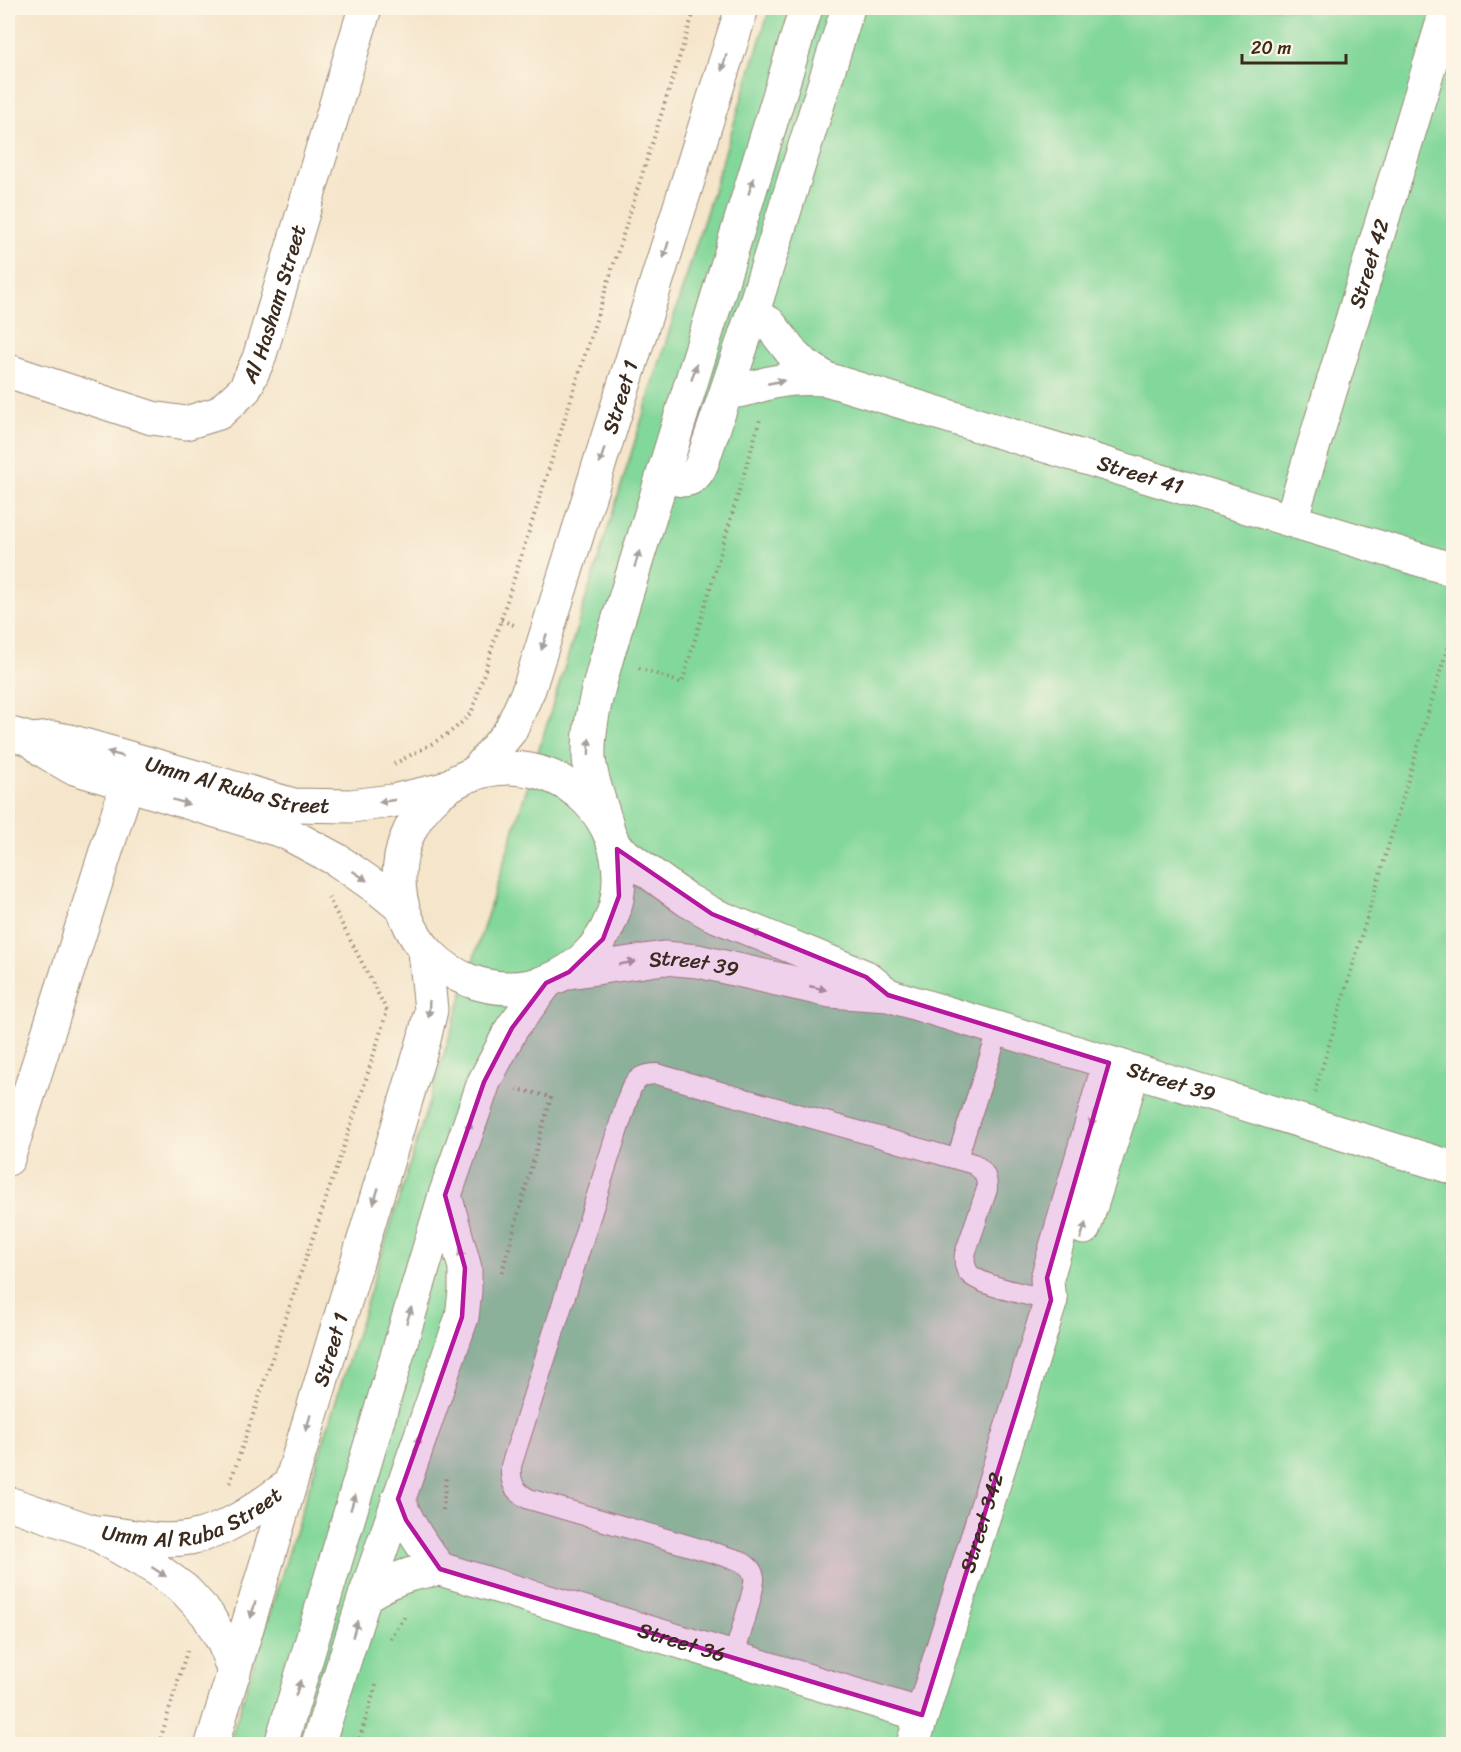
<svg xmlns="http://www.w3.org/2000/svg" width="1461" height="1752" font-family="Sriracha,sans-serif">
	<rect width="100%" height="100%" fill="#fcf5e5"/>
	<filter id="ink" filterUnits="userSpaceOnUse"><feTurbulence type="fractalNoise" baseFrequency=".0167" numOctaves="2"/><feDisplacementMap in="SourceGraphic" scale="12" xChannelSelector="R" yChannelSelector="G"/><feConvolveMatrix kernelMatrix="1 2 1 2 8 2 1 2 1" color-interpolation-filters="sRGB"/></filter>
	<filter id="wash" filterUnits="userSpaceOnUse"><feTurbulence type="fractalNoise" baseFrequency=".008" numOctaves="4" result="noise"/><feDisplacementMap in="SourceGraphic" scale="24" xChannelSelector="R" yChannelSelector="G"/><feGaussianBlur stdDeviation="1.35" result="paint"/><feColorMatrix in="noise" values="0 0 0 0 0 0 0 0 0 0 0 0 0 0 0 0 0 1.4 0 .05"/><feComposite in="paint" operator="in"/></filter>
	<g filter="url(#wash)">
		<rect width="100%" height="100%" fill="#f5e5cb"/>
		<!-- green -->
		<path fill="#82d79a" stroke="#5e805c" stroke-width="1.5" d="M770,8H1453V1744H229Z"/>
	</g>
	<g filter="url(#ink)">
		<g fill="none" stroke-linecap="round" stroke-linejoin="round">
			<defs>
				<g id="service">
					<path d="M957,1158L999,1029"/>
					<path d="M733,1659C737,1645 756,1586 754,1577C752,1568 745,1564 738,1560L529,1499C514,1492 510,1482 511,1466L631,1088C638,1077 644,1074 657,1074L974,1164C984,1171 987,1176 987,1189L965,1254C964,1261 964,1266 968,1272C978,1286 1033,1296 1051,1300"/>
				</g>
				<g id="minor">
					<path d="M752,315L769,323L797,359L826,379"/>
					<path id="s1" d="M8,371L152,418L186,423L219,413L245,389L259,358L365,8"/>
					<path id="s2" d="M727,392C744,392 758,385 774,382C792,378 808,378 826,379L1454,570"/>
					<path d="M663,475C682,481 693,485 702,463L752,315L848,8"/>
					<path id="s3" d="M1291,520L1447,8"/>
					<path id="s4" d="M8,733L32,740L53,738L70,741L294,805L351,806L392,801L444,789"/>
					<path d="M32,740L44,751L71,767L285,832L337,860L380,890L402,908"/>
					<circle cx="509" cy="878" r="110"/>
					<path id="s5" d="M474,774L510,731L529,689L742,8"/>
					<path d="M607,825C601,804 590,778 589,757C588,723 598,690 607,657L806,8"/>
					<path d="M617,849L687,900L712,914L866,977L887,994"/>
					<path id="s6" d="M569,972L664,958L698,961L830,991L888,995L1454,1168"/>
					<path d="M8,1159L127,785"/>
					<path d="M1084,1228L1134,1070"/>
					<path d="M398,1499C408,1525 422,1547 440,1569"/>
					<path d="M8,1503L91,1531L158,1570L185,1590L207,1614L224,1643L234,1673"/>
					<path id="s7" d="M101,1532C130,1536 162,1543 190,1538C228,1531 260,1506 289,1485"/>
					<path id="s8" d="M365,1596C391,1580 410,1572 440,1569L922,1715"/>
					<path id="s9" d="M212,1744L424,1040L431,1010L425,951"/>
					<path d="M281,1744L445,1195L484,1082L512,1028L546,983"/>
					<path d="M318,1744L365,1596L462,1317L465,1291V1268L445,1195"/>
					<path id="s10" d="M913,1744L1051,1300L1048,1294L1047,1278L1109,1063"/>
				</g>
			</defs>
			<!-- service casing -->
			<use href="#service" stroke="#988874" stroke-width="22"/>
			<!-- minor casing -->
			<use href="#minor" stroke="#988874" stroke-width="35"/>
			<!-- path -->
			<g stroke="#988874" stroke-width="4" stroke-dasharray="1.5 4.5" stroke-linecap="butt">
				<path d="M501,620L514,625"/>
				<path d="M639,668L682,683L760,420"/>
				<path d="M394,764C421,749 453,736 472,711L695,8"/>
				<path d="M1315,1092L1454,626"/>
				<path d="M502,1272L551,1097L517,1089"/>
				<path d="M230,1483L363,1089L387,1011L328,897"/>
				<path d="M443,1510L446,1476"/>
				<path d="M390,1638L406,1614"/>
				<path d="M159,1744L187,1651"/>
				<path d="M358,1744L377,1682"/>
			</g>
			<!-- service -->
			<use href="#service" stroke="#fff" stroke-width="20"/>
			<!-- minor -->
			<use href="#minor" stroke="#fff" stroke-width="33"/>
		</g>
		<!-- one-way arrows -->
		<defs><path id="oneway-solid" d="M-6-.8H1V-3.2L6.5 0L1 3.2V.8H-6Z" transform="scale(1.5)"/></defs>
		<g fill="#a79f9a">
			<use href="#oneway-solid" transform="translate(724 63) rotate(107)"/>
			<use href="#oneway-solid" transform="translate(751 186) rotate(-73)"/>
			<use href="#oneway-solid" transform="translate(666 250) rotate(107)"/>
			<use href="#oneway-solid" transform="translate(694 372) rotate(-73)"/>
			<use href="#oneway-solid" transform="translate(776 382) rotate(-11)"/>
			<use href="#oneway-solid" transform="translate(602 456) rotate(107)"/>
			<use href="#oneway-solid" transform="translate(637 559) rotate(-73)"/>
			<use href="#oneway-solid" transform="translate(544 642) rotate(108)"/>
			<use href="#oneway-solid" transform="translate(589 747) rotate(-89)"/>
			<use href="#oneway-solid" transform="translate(115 754) rotate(-164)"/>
			<use href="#oneway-solid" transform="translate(387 801) rotate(172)"/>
			<use href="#oneway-solid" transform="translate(181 802) rotate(17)"/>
			<use href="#oneway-solid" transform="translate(360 876) rotate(34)"/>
			<use href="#oneway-solid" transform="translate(760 935) rotate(-158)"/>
			<use href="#oneway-solid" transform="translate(627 963) rotate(-10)"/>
			<use href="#oneway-solid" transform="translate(818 988) rotate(13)"/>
			<use href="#oneway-solid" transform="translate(429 1009) rotate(93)"/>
			<use href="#oneway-solid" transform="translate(1093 1119) rotate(106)"/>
			<use href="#oneway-solid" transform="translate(468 1129) rotate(-71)"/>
			<use href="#oneway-solid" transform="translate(376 1196) rotate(107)"/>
			<use href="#oneway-solid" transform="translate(1083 1231) rotate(-72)"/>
			<use href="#oneway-solid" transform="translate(462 1257) rotate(-105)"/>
			<use href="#oneway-solid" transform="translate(409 1315) rotate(-73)"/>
			<use href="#oneway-solid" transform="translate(308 1423) rotate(107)"/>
			<use href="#oneway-solid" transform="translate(417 1444) rotate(-71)"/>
			<use href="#oneway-solid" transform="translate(353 1502) rotate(-73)"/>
			<use href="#oneway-solid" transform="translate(159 1572) rotate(33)"/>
			<use href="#oneway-solid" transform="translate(253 1610) rotate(106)"/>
			<use href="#oneway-solid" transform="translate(355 1629) rotate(-73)"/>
			<use href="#oneway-solid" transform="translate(298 1688) rotate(-73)"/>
		</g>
	</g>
	<!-- marked area -->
	<path fill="#b5179e" fill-opacity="0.2" stroke="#b5179e" stroke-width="4.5" stroke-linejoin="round" d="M617,849L712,914L866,977L888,995L1109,1063L1047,1278L1051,1300L922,1715L440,1569L406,1520L398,1499L462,1317L465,1268L445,1195L484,1082L512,1028L546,983L569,972L603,939L619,896Z"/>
	<g text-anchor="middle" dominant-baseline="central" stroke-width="4.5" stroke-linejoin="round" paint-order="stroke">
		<!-- street labels -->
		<g font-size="21" fill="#3b2a1e" stroke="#fcf5e5">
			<text stroke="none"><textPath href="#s3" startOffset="268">Street 42</textPath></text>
			<text stroke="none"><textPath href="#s1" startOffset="346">Al Hasham Street</textPath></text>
			<text stroke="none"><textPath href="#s5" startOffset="408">Street 1</textPath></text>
			<text stroke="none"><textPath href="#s2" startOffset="429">Street 41</textPath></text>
			<text stroke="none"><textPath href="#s4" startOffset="237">Umm Al Ruba Street</textPath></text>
			<text stroke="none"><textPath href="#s6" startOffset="126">Street 39</textPath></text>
			<text stroke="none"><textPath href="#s6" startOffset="620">Street 39</textPath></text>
			<text stroke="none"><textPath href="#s9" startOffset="412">Street 1</textPath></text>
			<text stroke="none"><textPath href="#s7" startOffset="96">Umm Al Ruba Street</textPath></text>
			<text stroke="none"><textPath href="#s10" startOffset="232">Street 342</textPath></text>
			<text stroke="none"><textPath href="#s8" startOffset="333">Street 36</textPath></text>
		</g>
	</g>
	<!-- margin -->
	<rect width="1461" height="1752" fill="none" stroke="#fcf5e5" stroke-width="30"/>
	<!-- scale -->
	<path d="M1242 54v9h104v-9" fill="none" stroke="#3b2a1e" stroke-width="3"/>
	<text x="1251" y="54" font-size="18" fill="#3b2a1e" stroke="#fcf5e5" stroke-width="4.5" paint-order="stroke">20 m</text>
</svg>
